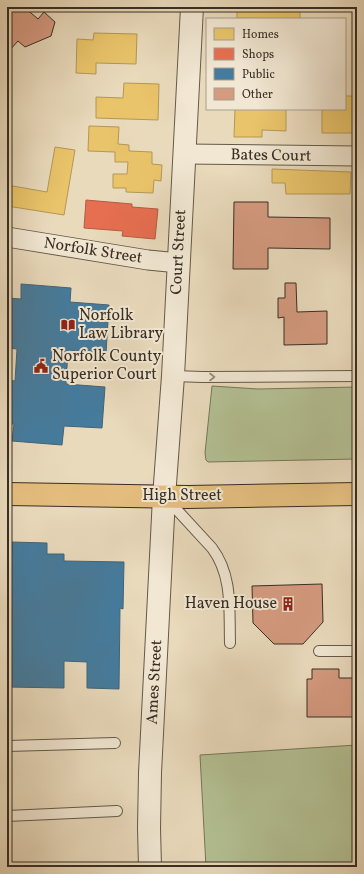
<svg xmlns="http://www.w3.org/2000/svg" width="364" height="874" font-family="Vollkorn,serif">
	<rect width="100%" height="100%" fill="#e9dabc"/>
	<filter id="stains"><feTurbulence type="fractalNoise" baseFrequency=".005" numOctaves="4"/><feColorMatrix values="0 0 0 0 .2 0 0 0 0 .09 0 0 0 0 .02 0 0 0 .5 -.17"/></filter>
	<radialGradient id="worn" r=".72"><stop offset=".6" stop-color="#630" stop-opacity="0"/><stop offset="1" stop-color="#630" stop-opacity=".3"/></radialGradient>
	<!-- green -->
	<g fill="#b3c093" stroke="#76775b">
		<path d="M212,386L258,389L357,387V459L208,462L206,460L205,453Z"/>
		<path d="M357,745V867H206L200,755Z"/>
	</g>
	<!-- homes -->
	<g fill="#e9c46a" stroke="#b49755">
		<path d="M237,7H300V19L237,18Z"/>
		<path d="M94,33L137,34L136,64L96,63V74L76,73L77,39L93,40Z"/>
		<path d="M124,83L159,84L158,120L96,118V97L123,98Z"/>
		<path d="M345,96H357V133H322V109H345Z"/>
		<path d="M235,109H286V131L262,130V137H234Z"/>
		<path d="M89,126L119,127L118,144L129,145V151L152,152V164L162,165L161,181L154,180L153,193L126,192V188H113V174H127L128,162H115V152L88,151Z"/>
		<path d="M55,147L75,150L64,215L7,206V185L47,192Z"/>
		<path d="M272,169L351,172L350,194H286L285,183H272Z"/>
	</g>
	<!-- shops -->
	<path fill="#e76f51" stroke="#b25c43" d="M86,200L132,204V207L158,209L155,239L122,236L123,231L84,228Z"/>
	<!-- public -->
	<g fill="#457b9d" stroke="#416478">
		<path d="M21,284L71,288L70,302L109,305L106,353L68,350L66,384L105,387L102,428L64,426L62,445L12,441L14,424H7V380L15,381L17,349L7,348V298L21,299Z"/>
		<path d="M12,542L47,543V554H64V561L124,562L123,609L120,608L119,689L87,688V662L64,661V688L7,687V554H12Z"/>
	</g>
	<!-- building -->
	<g fill="#d59a80" stroke="#382e23">
		<path d="M7,7H24L38,19L44,12L55,22L51,36L25,47L18,41L8,52Z"/>
		<path d="M234,202H268V217L330,218V249L268,248V269H233Z"/>
		<path d="M285,283H296L297,312L327,311V344L284,345V317L278,318V298H285Z"/>
		<path d="M322,584L323,622L303,644H274L253,623L252,586Z"/>
		<path d="M312,669H339V678H357V717H307V679H312Z"/>
	</g>
	<g fill="none" stroke-linecap="round" stroke-linejoin="round">
		<defs>
			<g id="service">
				<path d="M173,376L203,377L357,376"/>
				<path d="M166,498L212,548C233,576 229,610 230,643"/>
				<path d="M319,651H357"/>
				<path d="M7,746L115,743"/>
				<path d="M7,816L117,811"/>
			</g>
			<g id="minor">
				<path d="M185,154L357,156"/>
				<path d="M7,237L148,260L179,263"/>
			</g>
			<path id="tertiary" d="M150,867L149,828L150,773L164,497L173,376L192,7"/>
			<path id="primary" d="M7,494L188,497L357,494"/>
		</defs>
		<!-- service casing -->
		<use href="#service" stroke="#645949" stroke-width="12"/>
		<!-- minor casing -->
		<use href="#minor" stroke="#645949" stroke-width="21"/>
		<!-- tertiary casing -->
		<use href="#tertiary" stroke="#645949" stroke-width="24"/>
		<!-- primary casing -->
		<use href="#primary" stroke="#382e23" stroke-width="24"/>
		<!-- service -->
		<use href="#service" stroke="#f1e7d3" stroke-width="10"/>
		<!-- minor -->
		<use href="#minor" stroke="#f1e7d3" stroke-width="19"/>
		<!-- tertiary -->
		<use href="#tertiary" stroke="#f1e7d3" stroke-width="22"/>
		<!-- primary -->
		<use href="#primary" stroke="#e4bd7e" stroke-width="22"/>
	</g>
	<!-- one-way arrows -->
	<defs><path id="oneway-chevron" d="M-2-3.5L2.5 0L-2 3.5" fill="none" stroke-width="1.6" stroke-linecap="round" stroke-linejoin="round"/></defs>
	<use stroke="#948a7b" href="#oneway-chevron" transform="translate(212 377)"/>
	<!-- icons -->
	<defs>
		<symbol id="library-bare" viewBox="-9 -9 18 18"><path d="M-6-4Q-3-5.5-.7-3.5V5Q-3 3-6 4ZM6-4Q3-5.5 .7-3.5V5Q3 3 6 4Z" fill="#8f2418" stroke="#f1e7d3" stroke-width="2.5" paint-order="stroke"/></symbol>
		<symbol id="civic-bare" viewBox="-9 -9 18 18"><path d="M-.6-6.5H3V-4.5H.6V-3L4-1V1h2V6H-6V1h2V-1L-.6-3ZM-1.2 2.5V6h2.4V2.5Z" fill="#8f2418" stroke="#f1e7d3" stroke-width="2.5" paint-order="stroke"/></symbol>
		<symbol id="building-bare" viewBox="-9 -9 18 18"><path d="M-4-6H4V6H1V3H-1V6H-4ZM-2.5-4.3h1.7v1.8h-1.7ZM.8-4.3h1.7v1.8H.8ZM-2.5-1h1.7V.8h-1.7ZM.8-1h1.7V.8H.8Z" fill="#8f2418" stroke="#f1e7d3" stroke-width="2.5" paint-order="stroke"/></symbol>
	</defs>
	<g fill-rule="evenodd">
		<use href="#library-bare" x="58" y="315" width="20" height="20"/>
		<use href="#civic-bare" x="31" y="356" width="20" height="20"/>
		<use href="#building-bare" x="278" y="594" width="20" height="20"/>
	</g>
	<g text-anchor="middle" dominant-baseline="central" stroke-width="4" stroke-linejoin="round" paint-order="stroke">
		<!-- street labels -->
		<g font-size="16" fill="#382e23" stroke="#f1e7d3">
			<text transform="translate(271 156) rotate(1)">Bates Court</text>
			<text transform="translate(93 251) rotate(9)">Norfolk Street</text>
			<text transform="translate(179 252) rotate(-87)">Court Street</text>
			<text x="182" y="496">High Street</text>
			<text transform="translate(155 682) rotate(-87)">Ames Street</text>
		</g>
		<!-- poi labels -->
		<g font-size="16" fill="#382e23" stroke="#f1e7d3" text-anchor="start">
			<text x="79" y="316">Norfolk<tspan x="79" dy="18">Law Library</tspan></text>
			<text x="52" y="357">Norfolk County<tspan x="52" dy="18">Superior Court</tspan></text>
			<text x="277" y="604" text-anchor="end">Haven House</text>
		</g>
	</g>
	<!-- margin -->
	<rect width="364" height="874" fill="none" stroke="#e9dabc" stroke-width="24"/>
	<rect x="8" y="8" width="348" height="858" fill="none" stroke="#382e23" stroke-width="2"/>
	<rect x="12" y="12" width="340" height="850" fill="none" stroke="#382e23"/>
	<!-- legend -->
	<rect x="206" y="18" width="140" height="92" fill="#f1e7d3" stroke="#a79d8d"/>
	<rect x="214" y="28" width="20" height="12" fill="#e9c46a" stroke="#a79d8d"/>
	<text x="242" y="38" font-size="12" fill="#382e23">Homes</text>
	<rect x="214" y="48" width="20" height="12" fill="#e76f51" stroke="#a79d8d"/>
	<text x="242" y="58" font-size="12" fill="#382e23">Shops</text>
	<rect x="214" y="68" width="20" height="12" fill="#457b9d" stroke="#a79d8d"/>
	<text x="242" y="78" font-size="12" fill="#382e23">Public</text>
	<rect x="214" y="88" width="20" height="12" fill="#d59a80" stroke="#a79d8d"/>
	<text x="242" y="98" font-size="12" fill="#382e23">Other</text>
	<rect width="100%" height="100%" filter="url(#stains)"/>
	<rect width="100%" height="100%" fill="url(#worn)"/>
</svg>
